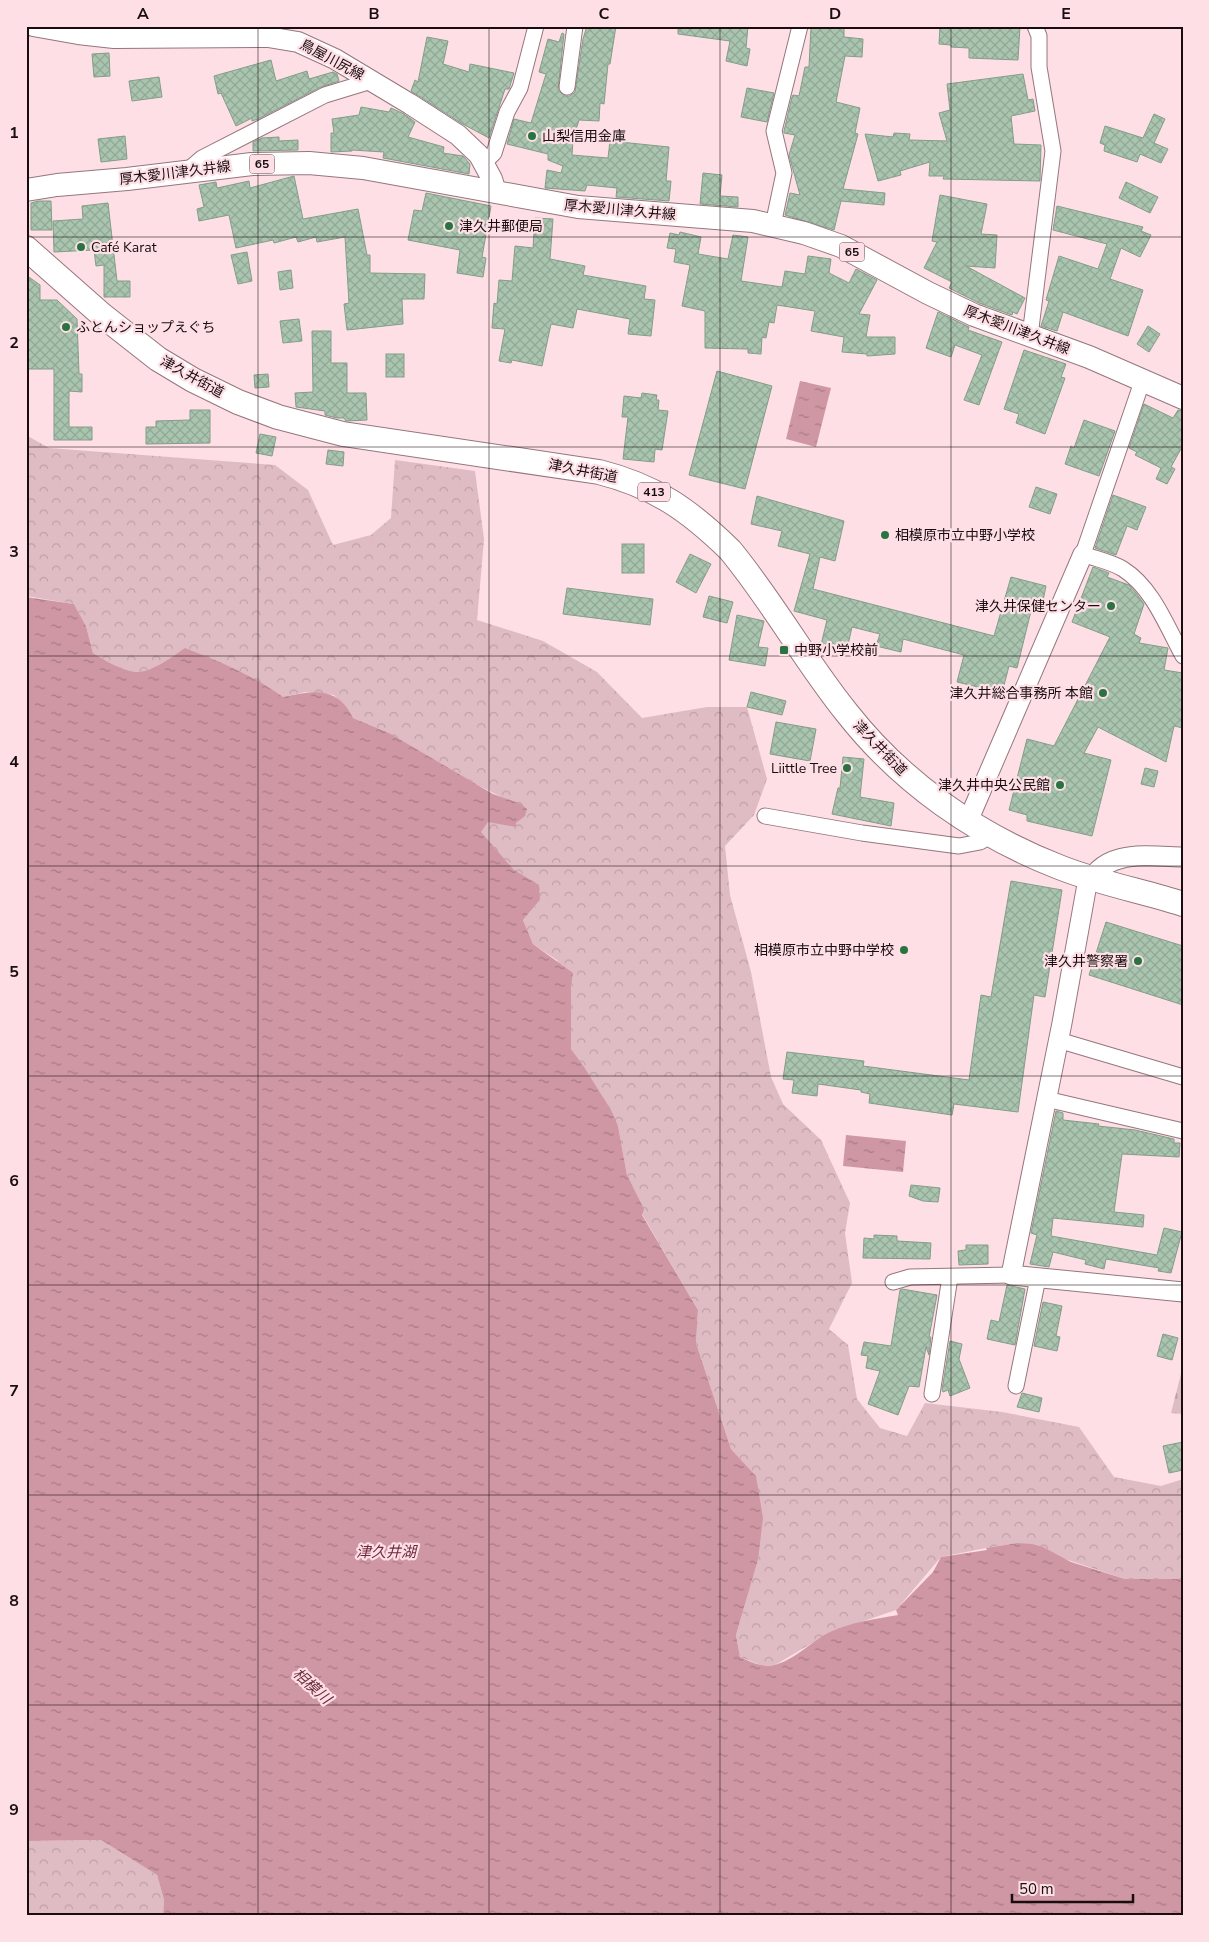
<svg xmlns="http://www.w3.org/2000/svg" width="1209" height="1942" font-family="'Nunito Sans','Noto Sans JP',sans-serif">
	<defs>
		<pattern id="forest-crowns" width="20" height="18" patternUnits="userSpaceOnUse" patternTransform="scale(1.25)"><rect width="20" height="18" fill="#dfbcc3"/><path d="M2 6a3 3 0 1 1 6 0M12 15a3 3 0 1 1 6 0" fill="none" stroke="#bfa0a6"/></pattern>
		<pattern id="cemetery-stones" width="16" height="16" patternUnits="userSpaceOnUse" patternTransform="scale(1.25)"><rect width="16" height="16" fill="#dfbcc3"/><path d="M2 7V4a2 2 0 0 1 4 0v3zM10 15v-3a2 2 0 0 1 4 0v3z" fill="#bfa0a6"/></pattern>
		<pattern id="water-ripples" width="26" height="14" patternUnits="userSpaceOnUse" patternTransform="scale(1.25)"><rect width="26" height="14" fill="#cf97a3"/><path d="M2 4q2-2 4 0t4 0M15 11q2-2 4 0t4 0" fill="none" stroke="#a77a83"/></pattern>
		<pattern id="building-cross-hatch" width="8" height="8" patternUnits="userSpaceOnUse" patternTransform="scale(1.25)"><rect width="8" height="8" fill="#aac5af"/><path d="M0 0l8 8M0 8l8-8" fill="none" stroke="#92a896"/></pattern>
	</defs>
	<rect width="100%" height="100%" fill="#fddfe5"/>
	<!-- forest -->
	<g fill="url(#forest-crowns)">
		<path d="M26,435L49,448L275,465L308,490L333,545L371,535L391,518L395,460L475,471L484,539L477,620L543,641L597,672L642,718L707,707H747L767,779L754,815L725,846L730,895L751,972L771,1077L783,1104L821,1140L850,1203L845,1233L852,1283L829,1329L848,1345L857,1399L880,1428L907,1436L925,1403L1002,1412L1079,1427L1114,1477L1161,1486L1183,1479V1581L1125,1579L1017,1543L986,1548L941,1557L896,1610L829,1633L775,1665L763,1666L740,1657L736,1635L758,1560L756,1476L731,1449L696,1343L698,1310L642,1214L627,1175L618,1126L571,1049V984L557,960L533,944L523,920L540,900L480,832L488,822L521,807L427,759L389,733L353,718L334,695L305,692L283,697L185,649C174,656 150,673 136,672C121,670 106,661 93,653L86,626L74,604L26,596Z"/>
		<path d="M101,1840L157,1875L164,1900L163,1916H26V1841Z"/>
	</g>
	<!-- cemetery -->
	<path fill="url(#cemetery-stones)" d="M1183,1366V1414L1171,1413Z"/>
	<!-- water -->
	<g fill="url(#water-ripples)">
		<path d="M800,381L831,388L816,447L786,439Z"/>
		<path d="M26,597L74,604L86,626L93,653C106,661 121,670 136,672C150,673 174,656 185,648C223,663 250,674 283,697C313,690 338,686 353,718L389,733L493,794L521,804L527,809L525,816L516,823V827L488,822L481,832L514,870L539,885L540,900L523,920L533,944L573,973L571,985V1049L584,1067L611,1110L618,1126L627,1175L644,1209L642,1215L698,1310L696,1343L731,1449L756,1476L763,1518L758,1560L736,1635L740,1657C747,1660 754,1664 761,1665C785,1671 810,1641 830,1632C852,1622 875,1619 898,1615L896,1610L933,1572L941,1557L987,1550L986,1548L1017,1543L1032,1544L1043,1547L1071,1562L1125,1579H1183V1916H163L164,1900L157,1875L101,1840L26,1841Z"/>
		<path d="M846,1135L906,1141L903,1172L843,1166Z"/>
	</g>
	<!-- building -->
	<g fill="url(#building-cross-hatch)" stroke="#839d88">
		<path d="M587,26H616L610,64H608L604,104L600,103L599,121L579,120L573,139L572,155L608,158L610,141L669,147L666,181H671L669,201L616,197L617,188L587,185L585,191L545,188L547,170L561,173L563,166L548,160V154L507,144L514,119L531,123L546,74L539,72L548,39L559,42L562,33L564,34L558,90L565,96H570L575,92L583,39Z"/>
		<path d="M678,26H748L746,48L750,49L747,66L726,61L730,41L678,34Z"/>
		<path d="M940,26H1020L1018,60L969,58V48L951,47V45L939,44Z"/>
		<path d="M811,27L844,28V37L863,39L862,57L845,56L836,102L860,108L855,133L858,134L843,189L885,193L884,205L841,201L834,230L785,215L790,193L800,195L789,155L795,135L784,133V131L792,97L793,95L799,96L805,67H809Z"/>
		<path d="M427,37L448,41L443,64L469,72L470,64L514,73L509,89H505L489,138L461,123L411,91L415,80L418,82Z"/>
		<path d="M109,53L110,76L94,77L92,54Z"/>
		<path d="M271,60L276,81L307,71L309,79L333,72L337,74L339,81L321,87L258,119L252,121V118L236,126L221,93L218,94L214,76Z"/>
		<path d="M1023,74L1028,100L1033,99L1035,111L1011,116L1014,144L1041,145L1040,181L943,179L944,176H929L930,162L900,171L901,175L878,181L865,134L893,137L894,133L910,134L909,140L947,141L939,113L950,110L947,84Z"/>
		<path d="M159,77L162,97L132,101L129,81Z"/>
		<path d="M747,88L774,93L767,122L741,117Z"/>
		<path d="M361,107L389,112L391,108L404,114L415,122L408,137L444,147L443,153L463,156L470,164L469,174L383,158L384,152L352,150V151L331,152V133H334L332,119L359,115Z"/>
		<path d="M1154,114L1165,119L1154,143L1168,149L1161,163L1140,154L1137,162L1104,151L1105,145L1100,143L1105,126L1143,138Z"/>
		<path d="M125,136L127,159L101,162L98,139Z"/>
		<path d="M279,137V141L298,140V150L253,151V142L262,138Z"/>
		<path d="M703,173L722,175L720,196L738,197V207L700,204Z"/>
		<path d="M294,176L303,219L358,209L367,255H370V273L425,274L424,299H402L403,324L347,330L344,304L349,303L345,237L317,242L316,237L298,242L296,237L274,243L273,240L236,248L229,215L199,221L197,209L204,207L199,185L216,182L217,188L249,181L250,188Z"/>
		<path d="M1126,182L1158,197L1150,213L1119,198Z"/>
		<path d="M426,193L491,206L482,257L486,258L483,277L457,273L460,250L408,240L414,210L422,211Z"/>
		<path d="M940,195L987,204L981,234L997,235L995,268L966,266L1025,298L1017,314L1013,312L1012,315L979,303L949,288L952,282L924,268L937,242L932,241Z"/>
		<path d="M38,201H51L52,230H31V203Z"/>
		<path d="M108,203L117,281H130V297H104V265L96,266L94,250L54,252L53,221L83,219L82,206Z"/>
		<path d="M1057,206L1143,227L1141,231L1151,235L1140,257L1121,248L1110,279L1143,290L1128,336L1063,312L1057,331L1041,326L1049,301L1046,300L1059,256L1098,269L1107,244L1053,230Z"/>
		<path d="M535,218L553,219L550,259L585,266L583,275L646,286L644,299L655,300L651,336L628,334L630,319L577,309L573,328L551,324L542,366L512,360L511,363L499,361L505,329L492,328L494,303L497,304L499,280L512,281L515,246L533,248Z"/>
		<path d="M680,232L701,237L698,254L728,259L733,235L748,237L741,281L782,287L785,271L805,274L808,256L831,259L829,273L849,283L856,269L877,280L859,314L870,315L866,337H895V354L867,356V354L842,352L844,337L811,331L815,311L777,305L774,323L769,322L766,338L762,337L761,354L748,353V349L705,348V311L682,306L690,265L674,262L676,249L667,248L670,233L679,235Z"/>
		<path d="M247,252L252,281L238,284L231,255Z"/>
		<path d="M291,270L293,288L280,290L278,272Z"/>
		<path d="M26,275L40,285V300H57L77,319L79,374H82V392L69,391V427H92V440H54V369H26Z"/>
		<path d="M938,312L969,327L968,330L1002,342L979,405L964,400L982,355L955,345L951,357L926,348Z"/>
		<path d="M299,319L302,341L283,343L280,321Z"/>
		<path d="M1148,326L1160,334L1149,352L1137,344Z"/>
		<path d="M312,331H331V363H347V393H366L367,420L346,421L344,418H337L325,415V411L296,407L295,393L313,392Z"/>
		<path d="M1024,350L1066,364L1061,377L1065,378L1045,434L1016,423L1019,414L1004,409Z"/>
		<rect x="386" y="354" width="18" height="23"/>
		<path d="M717,371L772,386L745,489L689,475Z"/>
		<path d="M268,374L269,387L255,388L254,375Z"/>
		<path d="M642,393L657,395L656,400H659L658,410L668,411L662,450L655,449L654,462L623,459L628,417H622L624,396L641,398Z"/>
		<path d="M1144,404L1173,418L1178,410L1183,411V445L1171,467L1175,469L1167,484L1156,479L1161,468L1135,455L1137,452L1129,448Z"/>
		<path d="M190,410H210V443L146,444V427H156V421L190,420Z"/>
		<path d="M1084,420L1115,431L1099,476L1065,464L1071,446L1074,448Z"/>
		<path d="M260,434L276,437L272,456L256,453Z"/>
		<path d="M328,450L344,452L343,466L326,464Z"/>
		<path d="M1036,487L1057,494L1050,514L1029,507Z"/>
		<path d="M1113,495L1146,507L1137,530L1127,526L1116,555L1095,548Z"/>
		<path d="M757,496L844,521L835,561L820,557L813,589L994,636L1011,577L1046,586L1041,610L1032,607L1017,668L1009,666L1002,693L957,682L964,655L903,639L901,652L876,646L880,634L852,627L846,654L820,649L827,620L794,611L810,554L778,546L782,531L751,524Z"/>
		<rect x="622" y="544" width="22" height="29"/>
		<path d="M690,554L711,564L696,593L676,582Z"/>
		<path d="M1093,567L1109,573L1107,577L1129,585L1136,593L1144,604L1134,634L1141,638L1139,643L1168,648L1164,670L1183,673V728L1174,726L1166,762L1098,727L1084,753L1111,760L1092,836L1027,821V815L1009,810L1027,739L1054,746L1110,637L1072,622Z"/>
		<path d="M567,588L653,599L650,625L563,614Z"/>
		<path d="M709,596L733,602L727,623L703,617Z"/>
		<path d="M737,615L764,621L758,647L768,648L765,666L729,660Z"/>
		<path d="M751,692L786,701L782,715L747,707Z"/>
		<path d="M776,722L816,729L810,761L770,754Z"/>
		<path d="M843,757L864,759L860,797L894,803L891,826L832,814L838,788H840Z"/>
		<path d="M1145,768L1158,771L1154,787L1141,784Z"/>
		<path d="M1011,881L1062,890L1045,997L1034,995L1018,1112L954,1104L952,1115L869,1103L870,1094L861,1092V1090L818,1084L817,1096L792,1093L794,1080L783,1079L787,1052L864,1061L863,1066L969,1080L981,995L991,997Z"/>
		<path d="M1106,922L1183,946V1005L1089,975Z"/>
		<path d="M1056,1111L1063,1113V1120L1099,1124L1098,1126L1135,1130L1174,1139V1143H1180L1179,1157L1122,1154L1114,1212L1144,1215L1143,1227L1053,1218L1051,1236L1157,1255L1164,1228L1182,1232L1171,1273L1158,1271L1159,1268L1106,1259L1104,1269L1085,1264L1086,1260L1053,1252L1049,1267L1030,1264L1037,1235L1031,1233Z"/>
		<path d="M911,1185L940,1188L938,1202L923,1201L909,1196Z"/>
		<path d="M874,1235L897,1236V1241L931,1243L930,1259L863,1258L864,1238L874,1239Z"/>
		<path d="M966,1245H988V1264L959,1265L958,1251L966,1250Z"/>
		<path d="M1007,1285L1025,1289L1015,1345L987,1339L991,1320L999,1322Z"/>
		<path d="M902,1289L937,1295L929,1337H931L929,1355L926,1347L919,1387L909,1386L898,1415L868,1404L880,1371L866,1368L868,1356L861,1355L864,1342L891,1346L900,1290Z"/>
		<path d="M1043,1302L1062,1306L1056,1336L1060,1337L1057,1351L1034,1346Z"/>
		<path d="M1163,1334L1178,1338L1172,1360L1157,1356Z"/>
		<path d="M950,1341L962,1344L959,1359L970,1388L950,1396L948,1390L943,1392L942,1390Z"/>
		<path d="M1022,1393L1042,1398L1039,1412L1017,1407Z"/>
		<path d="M1183,1442V1470L1169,1473L1163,1446Z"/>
	</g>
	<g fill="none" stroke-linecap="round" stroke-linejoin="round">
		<defs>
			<g id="minor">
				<path d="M567,87L575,26"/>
				<path d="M484,163L494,153L507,112L520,88L536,26"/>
				<path d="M187,171L202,158L325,95L371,81"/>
				<path d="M773,225L784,173L774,131L800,26"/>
				<path d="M1030,336L1053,151L1039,67V36L1035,26"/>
				<path d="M1143,379L1083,554C1096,559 1112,562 1123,569C1153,588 1167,627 1183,656"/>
				<path d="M765,816L862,833L959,846L980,842L992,835"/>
				<path d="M1058,1040L1183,1077"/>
				<path d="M1046,1099L1183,1131"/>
				<path d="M893,1282L910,1277L1011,1275"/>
				<path d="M1016,1386L1038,1278"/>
				<path d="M932,1394L950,1277"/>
			</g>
			<g id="tertiary">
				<path d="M968,821L1083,554"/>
				<path d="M1183,857C1146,856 1101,848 1086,890L1062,1023L1011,1275L1183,1292"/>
			</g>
			<path id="secondary" d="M33,26L78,34L114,38L268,37L298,42L335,59L410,104L458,135L479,155L492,179L496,192"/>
			<path id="primary" d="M26,190L57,185L127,179L252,164L309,163L363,168L578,207L753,221L804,233L841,246L928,293L974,315L1089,357L1183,398"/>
			<path id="trunk" d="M26,248L102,315L158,359L193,380L238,402L278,417L343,434L599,472C655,486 689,510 730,550C773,602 805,661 847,713C902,783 977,835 1059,867C1099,883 1142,891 1183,904"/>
		</defs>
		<!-- minor casing -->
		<use href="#minor" stroke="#96767d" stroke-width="17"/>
		<!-- tertiary casing -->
		<use href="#tertiary" stroke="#96767d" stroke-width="21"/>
		<!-- secondary casing -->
		<use href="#secondary" stroke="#96767d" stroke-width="22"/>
		<!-- primary casing -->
		<use href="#primary" stroke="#96767d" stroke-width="24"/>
		<!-- trunk casing -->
		<use href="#trunk" stroke="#96767d" stroke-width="26"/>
		<!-- minor -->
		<use href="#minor" stroke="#fff" stroke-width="15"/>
		<!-- tertiary -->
		<use href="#tertiary" stroke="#fff" stroke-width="19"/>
		<!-- secondary -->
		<use href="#secondary" stroke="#fff" stroke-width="20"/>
		<!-- primary -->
		<use href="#primary" stroke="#fff" stroke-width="22"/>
		<!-- trunk -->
		<use href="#trunk" stroke="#fff" stroke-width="24"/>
	</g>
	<!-- grid -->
	<path fill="none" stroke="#190d10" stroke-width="1" stroke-opacity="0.55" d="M258,26V1916M489,26V1916M720,26V1916M951,26V1916M26,237H1183M26,447H1183M26,656H1183M26,866H1183M26,1076H1183M26,1285H1183M26,1495H1183M26,1705H1183"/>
	<!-- markers -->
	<g fill="#297341" stroke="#fddfe5" stroke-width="2">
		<circle cx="532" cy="136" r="5"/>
		<circle cx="449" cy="226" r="5"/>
		<circle cx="81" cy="247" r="5"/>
		<circle cx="66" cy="327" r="5"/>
		<circle cx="885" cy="535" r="5"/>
		<circle cx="1111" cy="606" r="5"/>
		<rect x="779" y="645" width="10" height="10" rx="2.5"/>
		<circle cx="1103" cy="693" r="5"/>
		<circle cx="847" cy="768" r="5"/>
		<circle cx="1060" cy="785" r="5"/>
		<circle cx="904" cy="950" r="5"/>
		<circle cx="1138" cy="961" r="5"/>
	</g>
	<g text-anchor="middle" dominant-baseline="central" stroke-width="4.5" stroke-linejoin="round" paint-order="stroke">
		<!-- shield labels -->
		<g fill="#fddfe5" stroke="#5d4c50" stroke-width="1">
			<rect x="249.5" y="154.5" width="25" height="19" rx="4"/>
			<rect x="839.5" y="242.5" width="25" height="19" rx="4"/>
			<rect x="638" y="482.5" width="32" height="19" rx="4"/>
		</g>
		<g font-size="12" font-weight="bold" fill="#190d10">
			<text x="262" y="164">65</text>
			<text x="852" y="252">65</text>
			<text x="654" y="492">413</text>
		</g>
		<!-- street labels -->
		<g font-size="14" fill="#190d10" stroke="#fddfe5">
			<text transform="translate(332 60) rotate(28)">鳥屋川尻線</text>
			<text transform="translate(175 173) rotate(-7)">厚木愛川津久井線</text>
			<text transform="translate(620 210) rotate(5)">厚木愛川津久井線</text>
			<text transform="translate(1017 330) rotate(21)">厚木愛川津久井線</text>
			<text transform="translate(192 377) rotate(29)">津久井街道</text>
			<text transform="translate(583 471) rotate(11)">津久井街道</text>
			<text transform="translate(880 748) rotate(46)">津久井街道</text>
		</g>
		<!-- poi labels -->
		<g font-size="14" fill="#190d10" stroke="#fddfe5" text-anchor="start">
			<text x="542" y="136">山梨信用金庫</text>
			<text x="459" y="226">津久井郵便局</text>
			<text x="91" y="247">Café Karat</text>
			<text x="76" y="327">ふとんショップえぐち</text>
			<text x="895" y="535">相模原市立中野小学校</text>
			<text x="1101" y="606" text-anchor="end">津久井保健センター</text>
			<text x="794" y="650">中野小学校前</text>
			<text x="1093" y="693" text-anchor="end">津久井総合事務所 本館</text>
			<text x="837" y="768" text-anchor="end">Liittle Tree</text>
			<text x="1050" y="785" text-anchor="end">津久井中央公民館</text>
			<text x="894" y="950" text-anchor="end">相模原市立中野中学校</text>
			<text x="1128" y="961" text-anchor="end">津久井警察署</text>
		</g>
		<!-- water labels -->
		<g font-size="15" font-style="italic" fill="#6e2b3f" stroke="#fddfe5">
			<text x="386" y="1552">津久井湖</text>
			<text transform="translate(312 1686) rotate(42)">相模川</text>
		</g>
	</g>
	<!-- border -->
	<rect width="1209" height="1942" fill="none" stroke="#fddfe5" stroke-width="55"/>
	<!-- scale -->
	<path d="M1012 1894v8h121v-8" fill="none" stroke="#190d10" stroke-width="2.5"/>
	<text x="1019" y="1894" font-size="15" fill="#190d10" stroke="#fddfe5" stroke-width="4" paint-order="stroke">50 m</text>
	<rect x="28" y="28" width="1154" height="1886" fill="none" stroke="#190d10" stroke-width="2"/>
	<g font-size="16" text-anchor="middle" font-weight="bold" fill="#190d10">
		<text x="143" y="19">A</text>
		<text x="374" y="19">B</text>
		<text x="604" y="19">C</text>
		<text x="835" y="19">D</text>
		<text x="1066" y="19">E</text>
		<text x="14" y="138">1</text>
		<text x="14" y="348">2</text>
		<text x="14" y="557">3</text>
		<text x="14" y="767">4</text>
		<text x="14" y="977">5</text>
		<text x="14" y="1186">6</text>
		<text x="14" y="1396">7</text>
		<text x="14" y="1606">8</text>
		<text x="14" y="1815">9</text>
	</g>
</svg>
